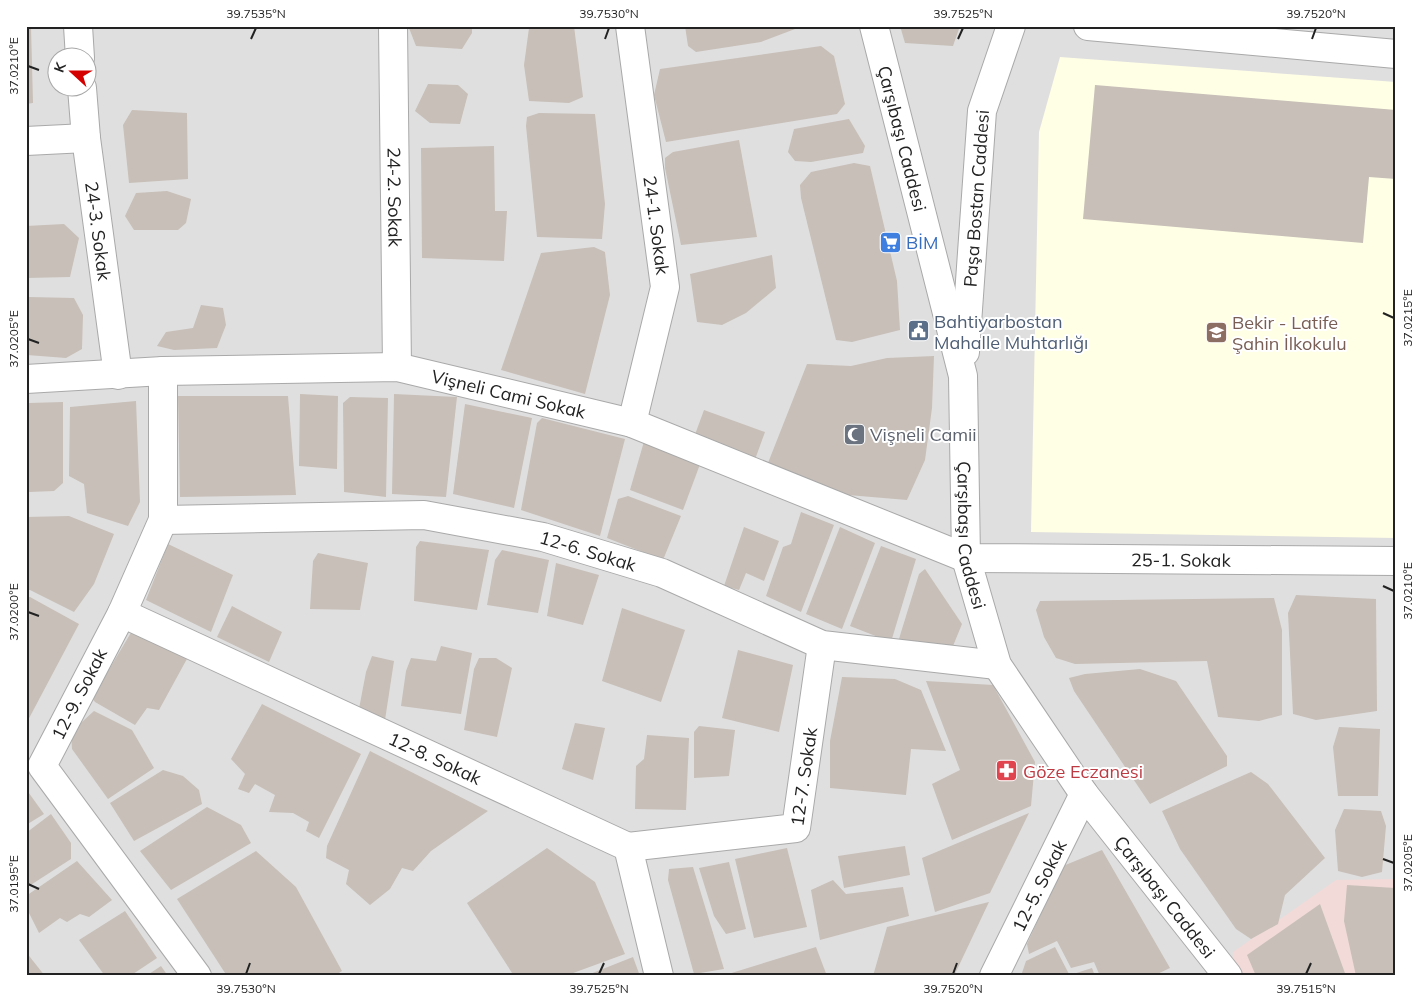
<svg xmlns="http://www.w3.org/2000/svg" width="1422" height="1002" font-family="Mulish,sans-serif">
	<rect width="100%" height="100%" fill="#f2efe9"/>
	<!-- residential -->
	<path fill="#e0dfdf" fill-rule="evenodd" d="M26,26H1396V976H26ZM58,58H88V88H58Z"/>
	<!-- commercial -->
	<path fill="#f2dad9" d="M1396,879V976H1232L1233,952L1336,880Z"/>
	<!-- education -->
	<path fill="#ffffe5" d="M1060,57L1396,82V538L1031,532L1039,132Z"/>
	<!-- building -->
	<g fill="#c7bfb8">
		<path d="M26,26H31L33,103L26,104Z"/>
		<path d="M410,26H472V33L462,49L416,46L409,28Z"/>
		<path d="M555,26H574L583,97L569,103L529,101L524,65L529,28Z"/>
		<path d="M685,26H803L761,42L696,52L688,46Z"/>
		<path d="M900,26H960L953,46L905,43Z"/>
		<path d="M821,46L834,56L845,104L837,114L666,142L654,95L660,69Z"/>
		<path d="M428,84L458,85L468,94L460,124L430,123L415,111Z"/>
		<path d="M1095,85L1396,110V179L1369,177L1363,243L1083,219Z"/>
		<path d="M132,110L187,113L188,179L129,183L123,125Z"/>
		<path d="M539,113L595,114L605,204L602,239L537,237L526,126L527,117Z"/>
		<path d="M849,119L865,146L863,153L811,162L795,161L788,152L794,129Z"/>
		<path d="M739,140L757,237L681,245L665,168V158L673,152Z"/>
		<path d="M494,146L495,211H507L504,261L422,258L421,148Z"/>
		<path d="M854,163L870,166L897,281L900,330L852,342L836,340L801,198L800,185L811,172Z"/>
		<path d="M167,191L191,199L186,223L178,230H134L125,216L136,193Z"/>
		<path d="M64,224L79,238L70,277L26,278V226Z"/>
		<path d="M594,247L605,252L610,295L585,394L501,370L541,253Z"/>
		<path d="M772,255L776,288L746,313L722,325L697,322L690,274Z"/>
		<path d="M29,297L74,298L83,315L82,349L66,358L27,355L26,313Z"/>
		<path d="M201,305L223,308L226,325L217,348L174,350L157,346L166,332L193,328Z"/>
		<path d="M934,356L932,408L925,460L907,500L848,495L766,468L807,364L851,366L887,358Z"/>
		<path d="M300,394L338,396L337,469L299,466Z"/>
		<path d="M394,394L457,397L446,497L392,494Z"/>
		<path d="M178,396H288L296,495L180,497Z"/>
		<path d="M350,397L388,398L386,497L344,492L343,403Z"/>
		<path d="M136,401L140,502L128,526L87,513L84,484L69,476L70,407Z"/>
		<path d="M63,402V483L54,491L29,492L26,486V405L29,403Z"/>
		<path d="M465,404L532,418L514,508L453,494Z"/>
		<path d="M704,410L765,432L753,465L693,440Z"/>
		<path d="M542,418L625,439L600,536L521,510L537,423Z"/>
		<path d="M645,438L702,459L683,510L630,490Z"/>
		<path d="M628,496L681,516L663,560L607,538L618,499Z"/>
		<path d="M801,512L834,525L801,612L766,596L783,547L791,544Z"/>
		<path d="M69,516L114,534L94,584L74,612L30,590H26V517Z"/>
		<path d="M744,527L779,541L764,581L746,573L739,590L724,586Z"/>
		<path d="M840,527L875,543L842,629L806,614Z"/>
		<path d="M420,541L489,550L477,610L414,601L416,547Z"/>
		<path d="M168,544L233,575L211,632L146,600Z"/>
		<path d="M881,546L916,559L891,642L850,626Z"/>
		<path d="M502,550L549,560L538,613L487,605L495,560Z"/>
		<path d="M318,553L368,563L360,610L310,609L313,561Z"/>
		<path d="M556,563L599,575L583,625L547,616Z"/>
		<path d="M925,569L962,624L953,646L898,642L919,574Z"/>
		<path d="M1296,595L1376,599L1377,711L1316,720L1293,714L1288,613Z"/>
		<path d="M26,597H30L79,624L26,724Z"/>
		<path d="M1274,598L1282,630V715L1259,721L1218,717L1207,661L1075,664L1056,658L1044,637L1036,610L1040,601Z"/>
		<path d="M232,606L282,632L269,662L217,637Z"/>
		<path d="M622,608L685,630L661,702L602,681Z"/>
		<path d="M132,631L188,657L159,710L147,708L135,725L95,702L92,698Z"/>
		<path d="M441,646L472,653L461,714L401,706L406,671L411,658L436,661Z"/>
		<path d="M738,650L793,665L779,732L722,718Z"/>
		<path d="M372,656L394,661L385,720L358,714L366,672Z"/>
		<path d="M479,658H496L512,668L497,737L464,730L474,669Z"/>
		<path d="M1140,669L1176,681L1227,756V766L1150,804L1074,691L1069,678L1085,674Z"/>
		<path d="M842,677L895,679L921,690L946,751L911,749L906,795L830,788V741Z"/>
		<path d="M926,681L993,685L1035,762L1031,806L952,840L932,784L960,770Z"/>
		<path d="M262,704L361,754L319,838L306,831L309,822L293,813L269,812L275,795L255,784L249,793L238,789L245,774L231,759Z"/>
		<path d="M94,711L132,730L154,768L108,799L72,749L71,732Z"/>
		<path d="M575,723L605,728L593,780L562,769Z"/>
		<path d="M699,726L735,730L729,776L694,778V732Z"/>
		<path d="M1339,727L1380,729L1378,796H1338L1333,747Z"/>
		<path d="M647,735L689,738L686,810L635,809L636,766L644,759Z"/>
		<path d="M370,751L488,811L431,851L413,871L402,868L390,889L370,905L346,884L349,870L326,858L327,846Z"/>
		<path d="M163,770L183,776L199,790L202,804L134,841L110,803Z"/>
		<path d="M1251,772L1268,784L1325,858L1285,895L1278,924L1251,939L1236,929L1180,849L1162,811Z"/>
		<path d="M26,789L44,814L26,825Z"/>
		<path d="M207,807L241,825L251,843L171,890L140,851Z"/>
		<path d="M1344,809L1381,811L1386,826L1382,872L1362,877L1338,871L1335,830Z"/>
		<path d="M1029,813L990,893L935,912L922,858Z"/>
		<path d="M51,814L71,843V859L26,888V833Z"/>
		<path d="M905,846L910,875L844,888L838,856Z"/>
		<path d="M547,848L595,882L625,954L565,976H514L467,903Z"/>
		<path d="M787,848L807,927L754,938L735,859Z"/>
		<path d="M1102,850L1170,968L1153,976H1100L1094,962L1071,968L1057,941L1029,954L1027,944L1063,866Z"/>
		<path d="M256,851L296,887L342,971L334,976H227L177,899Z"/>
		<path d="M77,861L112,900L89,917L80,914L67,922L60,918L39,933L26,907V896Z"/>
		<path d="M729,862L746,929L726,934L714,916L699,868Z"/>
		<path d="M693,867L724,969L694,974L668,880L669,869Z"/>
		<path d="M833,880L846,894L903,887L909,916L820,940L811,890Z"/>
		<path d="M1347,885L1395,888L1394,976H1356L1344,921Z"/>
		<path d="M989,902L954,976H873L887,927Z"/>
		<path d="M1320,904L1346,976H1256L1247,955Z"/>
		<path d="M125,911L157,958L130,976H105L79,940Z"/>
		<path d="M816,947L827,976H725V975Z"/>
		<path d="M1055,947L1070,976H1021L1026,961Z"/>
		<path d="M26,952L45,976H26Z"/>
		<path d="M633,957L640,976H585Z"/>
		<path d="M161,966L168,976H146Z"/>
		<path d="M1092,968L1095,976H1070V975Z"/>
	</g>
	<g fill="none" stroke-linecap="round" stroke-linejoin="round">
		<defs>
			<g id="minor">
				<path d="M78,26L80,58"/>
				<path id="s1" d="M393,26L397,367"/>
				<path id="s2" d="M630,26L665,287L632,423"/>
				<path id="s3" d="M874,26L963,376L966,558L997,665L1084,794L1228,976"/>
				<path d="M1088,26L1396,54"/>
				<path id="s4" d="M82,88L86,138L118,375"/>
				<path d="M26,141L86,138"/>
				<path id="s5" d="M965,352L982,111L1011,26"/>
				<path d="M163,371V520L122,613L42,766L197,976"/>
				<path id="s6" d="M26,379L163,371L397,367L632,423L966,558L1396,561"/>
				<path id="s7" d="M163,520L424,515L543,537L662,573L822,645L997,665"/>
				<path id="s8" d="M122,613L628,847L659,976"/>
				<path id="s9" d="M628,847L796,828L822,645"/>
				<path id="s10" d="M994,976L1084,794"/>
			</g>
		</defs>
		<!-- minor casing -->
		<use href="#minor" stroke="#a9a9a9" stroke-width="30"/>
		<!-- minor -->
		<use href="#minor" stroke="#fff" stroke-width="28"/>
	</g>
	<!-- ticks -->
	<path fill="none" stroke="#222" stroke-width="2" d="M251,39L256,28M605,39L609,28M958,39L963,28M1312,39L1316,28M28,66L39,70M1383,313L1394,318M28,339L39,343M1383,586L1394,591M28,612L39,616M1383,859L1394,863M28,884L39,889M246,974L250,963M599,974L604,963M953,974L957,963M1306,974L1311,963"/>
	<!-- icons -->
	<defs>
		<symbol id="supermarket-square" viewBox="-11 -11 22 22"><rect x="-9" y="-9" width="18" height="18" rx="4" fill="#3f7fe0" stroke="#fff"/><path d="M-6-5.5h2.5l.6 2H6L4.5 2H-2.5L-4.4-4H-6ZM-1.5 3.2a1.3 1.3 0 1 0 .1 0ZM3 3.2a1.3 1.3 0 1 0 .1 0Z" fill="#fff"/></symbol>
		<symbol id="civic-square" viewBox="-11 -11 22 22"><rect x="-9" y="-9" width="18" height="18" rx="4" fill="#5c6f8a" stroke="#fff"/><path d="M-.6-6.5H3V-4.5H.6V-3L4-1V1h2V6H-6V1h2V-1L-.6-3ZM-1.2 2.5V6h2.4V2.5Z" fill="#fff"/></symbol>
		<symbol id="school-square" viewBox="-11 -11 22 22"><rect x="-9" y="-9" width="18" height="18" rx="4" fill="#8d6e63" stroke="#fff"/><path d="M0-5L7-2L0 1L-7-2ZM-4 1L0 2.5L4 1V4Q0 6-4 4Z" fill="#fff"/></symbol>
		<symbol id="mosque-square" viewBox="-11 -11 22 22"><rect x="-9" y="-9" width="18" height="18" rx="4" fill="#6b7280" stroke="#fff"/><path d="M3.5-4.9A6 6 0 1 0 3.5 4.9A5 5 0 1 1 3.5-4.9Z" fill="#fff"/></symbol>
		<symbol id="pharmacy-square" viewBox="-11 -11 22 22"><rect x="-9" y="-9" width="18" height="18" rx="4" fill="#e0444e" stroke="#fff"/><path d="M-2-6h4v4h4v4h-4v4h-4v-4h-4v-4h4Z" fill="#fff"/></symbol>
	</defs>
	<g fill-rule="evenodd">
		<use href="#supermarket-square" x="878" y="230" width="25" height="25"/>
		<use href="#civic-square" x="906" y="318" width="25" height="25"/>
		<use href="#school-square" x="1204" y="320" width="25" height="25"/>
		<use href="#mosque-square" x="842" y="422" width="25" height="25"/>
		<use href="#pharmacy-square" x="994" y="758" width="25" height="25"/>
	</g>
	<g text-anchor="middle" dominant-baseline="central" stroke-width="4" stroke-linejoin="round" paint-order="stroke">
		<!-- street labels -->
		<g font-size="18" fill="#222" stroke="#fff">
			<text stroke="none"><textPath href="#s3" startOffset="116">Çarşıbaşı Caddesi</textPath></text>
			<text stroke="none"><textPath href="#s1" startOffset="171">24-2. Sokak</textPath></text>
			<text stroke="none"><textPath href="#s5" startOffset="154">Paşa Bostan Caddesi</textPath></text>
			<text stroke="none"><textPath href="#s2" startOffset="201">24-1. Sokak</textPath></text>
			<text stroke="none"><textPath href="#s4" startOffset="144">24-3. Sokak</textPath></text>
			<text stroke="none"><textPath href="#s6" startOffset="486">Vişneli Cami Sokak</textPath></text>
			<text stroke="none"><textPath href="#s3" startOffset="521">Çarşıbaşı Caddesi</textPath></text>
			<text stroke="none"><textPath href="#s7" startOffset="429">12-6. Sokak</textPath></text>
			<text stroke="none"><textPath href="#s6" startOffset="1188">25-1. Sokak</textPath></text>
			<text transform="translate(79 694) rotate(-63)">12-9. Sokak</text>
			<text stroke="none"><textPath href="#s8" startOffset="345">12-8. Sokak</textPath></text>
			<text stroke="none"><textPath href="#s9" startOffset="221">12-7. Sokak</textPath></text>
			<text stroke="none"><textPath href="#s10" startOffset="101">12-5. Sokak</textPath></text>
			<text stroke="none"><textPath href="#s3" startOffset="941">Çarşıbaşı Caddesi</textPath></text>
		</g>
		<!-- shop labels -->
		<g font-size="18" fill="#366cbe" stroke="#fff" text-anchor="start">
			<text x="906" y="242">BİM</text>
		</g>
		<!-- service labels -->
		<g font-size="18" fill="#4e5e75" stroke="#fff" text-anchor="start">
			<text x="934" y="321">Bahtiyarbostan<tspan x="934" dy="21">Mahalle Muhtarlığı</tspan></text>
		</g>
		<!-- education labels -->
		<g font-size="18" fill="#785e54" stroke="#fff" text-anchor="start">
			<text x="1232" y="322">Bekir - Latife<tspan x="1232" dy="21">Şahin İlkokulu</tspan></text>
		</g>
		<!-- worship labels -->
		<g font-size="18" fill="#5b616d" stroke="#fff" text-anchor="start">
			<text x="870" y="434">Vişneli Camii</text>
		</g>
		<!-- health labels -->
		<g font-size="18" fill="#be3a42" stroke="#fff" text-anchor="start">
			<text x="1023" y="771">Göze Eczanesi</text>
		</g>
	</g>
	<!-- border -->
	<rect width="1422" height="1002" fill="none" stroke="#ffffff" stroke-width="55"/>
	<!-- north arrow -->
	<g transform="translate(72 72) rotate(291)"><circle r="24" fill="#ffffff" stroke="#a7a7a7"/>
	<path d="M0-4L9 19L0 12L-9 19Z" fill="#d40000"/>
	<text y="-8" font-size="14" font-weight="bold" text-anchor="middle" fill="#222222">K</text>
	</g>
	<rect x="28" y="28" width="1366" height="946" fill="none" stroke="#222" stroke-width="2"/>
	<g font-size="12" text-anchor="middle" fill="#222">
		<text x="256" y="18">39.7535°N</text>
		<text x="609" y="18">39.7530°N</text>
		<text x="963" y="18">39.7525°N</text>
		<text x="1316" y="18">39.7520°N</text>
		<text transform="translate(14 66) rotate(-90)" y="4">37.0210°E</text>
		<text transform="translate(1408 318) rotate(-90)" y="4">37.0215°E</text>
		<text transform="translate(14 339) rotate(-90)" y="4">37.0205°E</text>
		<text transform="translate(1408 591) rotate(-90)" y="4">37.0210°E</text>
		<text transform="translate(14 612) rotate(-90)" y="4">37.0200°E</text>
		<text transform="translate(1408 863) rotate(-90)" y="4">37.0205°E</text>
		<text transform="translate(14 884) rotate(-90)" y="4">37.0195°E</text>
		<text x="246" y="993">39.7530°N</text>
		<text x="599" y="993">39.7525°N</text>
		<text x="953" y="993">39.7520°N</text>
		<text x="1306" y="993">39.7515°N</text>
	</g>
</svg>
